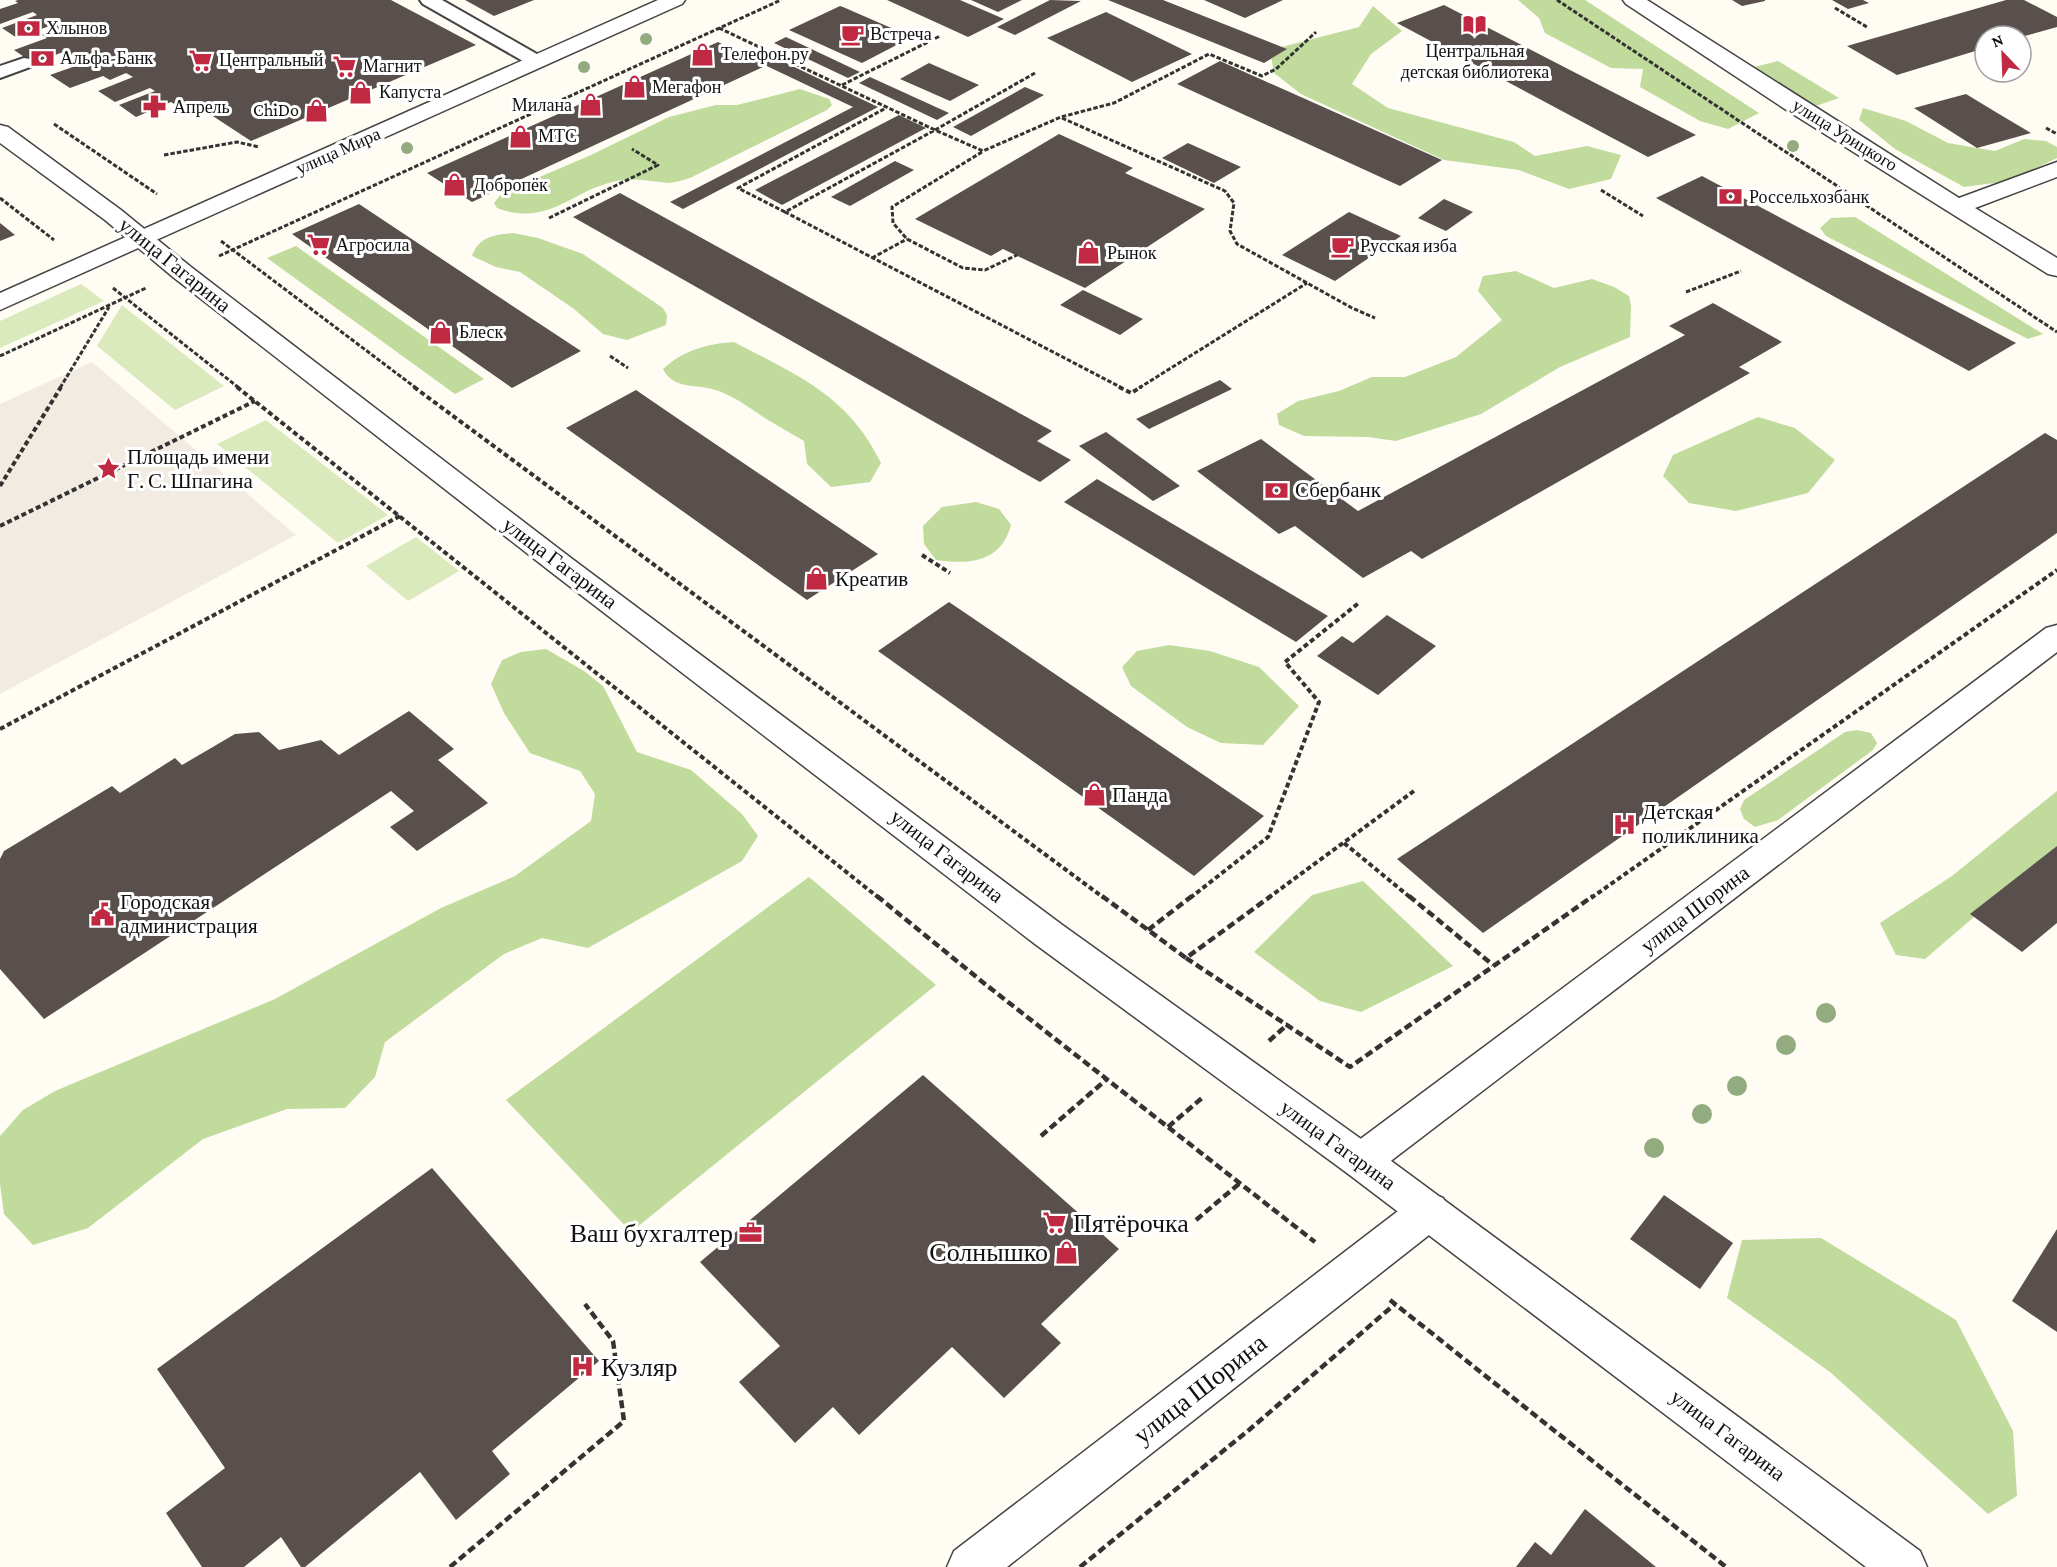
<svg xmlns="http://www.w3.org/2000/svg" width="2057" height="1567" font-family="'Crimson Pro',serif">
	<rect width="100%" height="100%" fill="#fffcf4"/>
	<!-- green -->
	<g fill="#daeabd">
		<path d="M81,284L104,301L0,348V321Z"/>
		<path d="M122,305L224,386L175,410L97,346Z"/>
		<path d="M266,420L388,515L338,543L217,444Z"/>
		<path d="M416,537L459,571L408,601L366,566Z"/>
	</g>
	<!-- forest -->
	<g fill="#c0db9c">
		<path d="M1518,0H1585L1759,113L1728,129L1700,121L1640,87L1643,69L1611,68L1545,33L1539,18Z"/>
		<path d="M1373,6L1402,31L1371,54L1352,84L1388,108L1514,142L1535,156L1587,146L1621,155L1611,179L1569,189L1519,170L1444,160L1301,94L1274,73L1270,50L1359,27Z"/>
		<path d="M1778,61L1839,98L1816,106L1754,67Z"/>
		<path d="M800,89L829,99L832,105L827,110L690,178C683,180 674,183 667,183C647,181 632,177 612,182C571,192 547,227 497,208L494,203L502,193L591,155L669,117L716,105H737Z"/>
		<path d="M1863,108L1906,121L1948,143L1995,151L2024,139L2046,141L2057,147V158L2010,181L1964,187L1895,149L1859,120Z"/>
		<path d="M1855,217L2043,334L2028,339L1826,236L1820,228L1831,218Z"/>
		<path d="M513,233L538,238L583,254L663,308L667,315L666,325L627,340L603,334L574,309L520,272L496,267L472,256C479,237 493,235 513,233Z"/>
		<path d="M296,246L484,379L455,394L267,258Z"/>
		<path d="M1516,271L1554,288L1592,279L1614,287L1629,296L1631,306L1630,337L1560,367L1481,414L1396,441L1368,437L1304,436L1279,425L1277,414L1298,401L1339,391L1372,377H1405L1456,357L1502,320L1478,291L1483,276Z"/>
		<path d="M734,342C797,375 848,395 881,463L870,482L831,487L807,464L804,441C792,434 780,427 768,420C749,408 734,395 712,389C693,384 673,389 663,369C684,350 706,344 734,342Z"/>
		<path d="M1758,417L1795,428L1835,460L1808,493L1736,511L1689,503L1663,476L1673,455Z"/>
		<path d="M976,502L999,509L1011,525C1001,562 970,565 936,560L924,544L923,526L942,507Z"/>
		<path d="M1169,645L1210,651L1259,667L1299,706L1263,745L1221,743L1187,727L1131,686L1122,667L1137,651Z"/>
		<path d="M546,649L584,671L603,686L637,752L691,770L742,814L758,836L742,861L588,948L542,938L504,954L385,1042L375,1077L345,1108L287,1109L203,1139L88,1228L33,1245L4,1214L0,1184V1136L23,1110L55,1091L275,999L441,908L515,876L591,821L595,794L580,771L530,753L504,713L491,684L502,660L521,652Z"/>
		<path d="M1857,730L1871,733L1877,743L1873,750L1778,820L1755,827L1744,819L1740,809L1744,800L1845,732Z"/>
		<path d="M2057,791V846L1925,959L1896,955L1880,923L1952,876Z"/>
		<path d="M809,877L936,985L631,1232L506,1100Z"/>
		<path d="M1363,881L1453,966L1361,1012L1320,1001L1254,952L1312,895Z"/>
		<path d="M1821,1238L1956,1320L2013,1431L2017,1496L1988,1514L1830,1372L1727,1298L1742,1240Z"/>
	</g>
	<!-- plaza -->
	<path fill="#f1ebe2" d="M92,362L296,535L0,694V404Z"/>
	<!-- building -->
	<g fill="#59504d">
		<path d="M18,0H391L476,45L251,141L202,109L190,114L171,102L136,117L119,105L155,91L150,88L115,102L98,91L133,77L126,73L110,80L103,76L70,88L50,75L84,63L66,51L33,63L14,50L47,38L42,35L58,29L52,25L17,38L2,28L37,15L33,12L0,24V9L18,3L15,1Z"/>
		<path d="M465,0H534L494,16Z"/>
		<path d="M887,0H960L1004,19L968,37Z"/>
		<path d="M971,0H1022L998,12Z"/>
		<path d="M1050,0L1081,1L1015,35L997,27Z"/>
		<path d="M1108,0H1163L1287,49L1264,63Z"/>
		<path d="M1204,0H1283L1245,18Z"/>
		<path d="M1732,0H1765V1L1742,6Z"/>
		<path d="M1832,0H1863L1869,3L1848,9Z"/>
		<path d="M2006,0H2024L2057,17V27L2021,37L1985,36V48L1897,75L1847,46Z"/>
		<path d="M1444,5L1696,135L1648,157L1397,23Z"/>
		<path d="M840,6L843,7L912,37L862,63L789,30Z"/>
		<path d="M1106,12L1192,54L1132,82L1047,38Z"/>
		<path d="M786,37L860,72L848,78L774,43Z"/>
		<path d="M718,42L746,56L759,50L878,107L683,209L670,202L853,107L752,59L765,66L472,202L427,173Z"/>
		<path d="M1220,61L1442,160L1400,186L1177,84Z"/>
		<path d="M929,63L979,85L950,101L900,79Z"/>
		<path d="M870,77L949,113L937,120L859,83Z"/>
		<path d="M1025,87L1044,95L971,136L953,127Z"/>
		<path d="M1966,94L1999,114L2031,133L1977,148L1914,108Z"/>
		<path d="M899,115L926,128L782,205L755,190Z"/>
		<path d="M1059,134L1133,168L1125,173L1205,209L1085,288L1003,249L991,256L915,219Z"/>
		<path d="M1188,143L1241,167L1214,183L1162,158Z"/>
		<path d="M895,161L914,170L850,206L831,197Z"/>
		<path d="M1702,176L2016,343L1969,371L1656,198Z"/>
		<path d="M620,193L1052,431L1037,441L1071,460L1040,482L573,217Z"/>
		<path d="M1444,199L1473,212L1446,231L1418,218Z"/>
		<path d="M359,204L493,293L581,351L512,388L292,234Z"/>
		<path d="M1349,212L1401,236L1335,281L1282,255Z"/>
		<path d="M0,223L15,235L0,241Z"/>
		<path d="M1083,290L1143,319L1120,335L1060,305Z"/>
		<path d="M1713,303L1782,342L1739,367L1750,373L1422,559L1411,551L1363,578L1295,526L1279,534L1197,471L1261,439L1358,511L1685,335L1669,326Z"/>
		<path d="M1220,380L1232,389L1149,429L1136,419Z"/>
		<path d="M636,390L674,416L878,554L807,600L566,428Z"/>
		<path d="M1106,432L1180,486L1153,501L1079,446Z"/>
		<path d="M2045,433L2057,440V533L1483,933L1397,859Z"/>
		<path d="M1097,479L1328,616L1296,642L1064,502Z"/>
		<path d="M949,602L1055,674L1264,816L1194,876L878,651Z"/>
		<path d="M1387,615L1436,646L1378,695L1317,656L1342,636L1353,643Z"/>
		<path d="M409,711L454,749L438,760L488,803L417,851L390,827L414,811L391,791L44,1019L0,969V859L4,851L112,786L120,793L175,758L182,765L235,734L259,732L279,750L321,740L339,755Z"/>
		<path d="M2057,846V923L2022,952L1970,914Z"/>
		<path d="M923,1075L1119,1249L1041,1324L1061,1343L1004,1398L952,1347L859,1435L833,1407L795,1443L739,1382L780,1346L700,1262Z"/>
		<path d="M432,1168L599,1361L492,1451L510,1474L456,1520L420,1472L305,1567H301L281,1537L244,1567H202L166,1513L225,1468L157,1369Z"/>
		<path d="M1664,1195L1733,1243L1700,1289L1630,1239Z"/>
		<path d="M2057,1229V1332L2012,1301Z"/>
		<path d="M1585,1509L1656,1567H1516L1535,1542L1551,1555Z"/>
	</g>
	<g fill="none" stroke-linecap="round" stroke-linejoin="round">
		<defs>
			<g id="service">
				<path d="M420,0H442L542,57L545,61L542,65H530L423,4Z"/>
				<path d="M24,58L30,59L33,63L30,67L0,78V66Z"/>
			</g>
			<g id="minor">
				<path d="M658,0H685L682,4L0,310V293Z"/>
				<path d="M1623,0H1647L1959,198L2057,162V177L1975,208L2057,258V276L2048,274L1788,111L1626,4Z"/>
				<path d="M2057,625V652L1375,1173L1361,1179L1347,1173L1341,1161L1347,1149L2046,628Z"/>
				<path d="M1429,1193L1443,1198L1449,1211L1443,1224L1007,1567H947L954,1551L1415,1198Z"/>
			</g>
			<path id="tertiary" d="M0,125L8,127L121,210L191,267L571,558L1061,924L1375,1149L1920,1551L1927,1567H1866L1347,1173L1035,944L551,572L173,277L105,220L0,143Z"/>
		</defs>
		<!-- service casing -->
		<use href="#service" stroke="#444" stroke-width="4"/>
		<!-- minor casing -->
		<use href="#minor" stroke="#444" stroke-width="3"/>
		<!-- tertiary casing -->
		<use href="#tertiary" stroke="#444" stroke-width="3"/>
		<!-- path-far2 -->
		<g stroke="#333" stroke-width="3" stroke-dasharray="4.5 2" stroke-linecap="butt">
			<path d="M1557,0L2057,332"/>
			<path d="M1835,8L1867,27"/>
			<path d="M719,28L935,130L785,212L1122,388"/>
			<path d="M1035,73L935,130L983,151L1061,117L1114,103L1209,54L1262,76L1276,69L1316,32"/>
			<path d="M842,85L940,36"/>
			<path d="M1062,118L1225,191L1234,203L1230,231L1237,244L1352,308L1375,318"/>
			<path d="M54,124L157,194"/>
			<path d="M2046,128L2057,134"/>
			<path d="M982,152L892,207L893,223L907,239L963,268L985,270L1017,255"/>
			<path d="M164,155L237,142L259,147"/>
			<path d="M1601,190L1643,216"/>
			<path d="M0,198L54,240"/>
			<path d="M785,212L738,188L886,108"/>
			<path d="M549,218L658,165L632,149"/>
			<path d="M221,241L416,388"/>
			<path d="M219,256L781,0"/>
			<path d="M872,258L907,239"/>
			<path d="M113,288L239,388"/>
			<path d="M1686,292L1741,271"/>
			<path d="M0,356L146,288"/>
			<path d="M610,356L628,368"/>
			<path d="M60,388L109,307"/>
			<path d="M1139,388L1307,283"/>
		</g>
		<!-- path-far1 -->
		<g stroke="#333" stroke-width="4" stroke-dasharray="5 3" stroke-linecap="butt">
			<path d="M237,387L879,898"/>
			<path d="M414,387L1104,898"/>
			<path d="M1119,387L1131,393L1141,387"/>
			<path d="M0,486L61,387"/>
			<path d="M0,526L255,401"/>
			<path d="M922,555L950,573"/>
			<path d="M0,729L400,516"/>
			<path d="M1344,843L1411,898"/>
			<path d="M1190,898L1268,837L1319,702L1285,662L1360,602"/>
			<path d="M1268,898L1414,791"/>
			<path d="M1591,898L2057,570"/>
		</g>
		<!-- path -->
		<g stroke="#333" stroke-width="4.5" stroke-dasharray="8 4" stroke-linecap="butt">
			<path d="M877,896L985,984L1315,1242"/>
			<path d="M1102,896L1186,958L1271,896"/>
			<path d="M1409,896L1493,965"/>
			<path d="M1148,930L1192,896"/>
			<path d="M1186,958L1350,1067L1593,896"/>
			<path d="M1269,1041L1288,1024"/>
			<path d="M1168,1127L1202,1098"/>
			<path d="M1041,1136L1107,1079"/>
			<path d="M1196,1220L1240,1183"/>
			<path d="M1390,1300L1726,1567"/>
			<path d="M450,1567L624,1421L613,1341L585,1304"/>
			<path d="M1080,1567L1249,1430L1395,1304"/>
		</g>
		<!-- service -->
		<use href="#service" fill="#fff" fill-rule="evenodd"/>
		<!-- minor -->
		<use href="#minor" fill="#fff" fill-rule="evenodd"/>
		<!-- tertiary -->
		<use href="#tertiary" fill="#fff" fill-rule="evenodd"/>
	</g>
	<!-- trees -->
	<g fill="#92ab7f">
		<circle cx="646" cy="39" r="6"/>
		<circle cx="584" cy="67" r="6"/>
		<circle cx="1793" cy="146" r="6"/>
		<circle cx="407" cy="148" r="6"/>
		<circle cx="1826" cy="1013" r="10"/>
		<circle cx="1786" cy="1045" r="10"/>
		<circle cx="1737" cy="1086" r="10"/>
		<circle cx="1702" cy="1114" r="10"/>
		<circle cx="1654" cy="1148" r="10"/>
	</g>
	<!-- icons -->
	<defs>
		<symbol id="library-bare" viewBox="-9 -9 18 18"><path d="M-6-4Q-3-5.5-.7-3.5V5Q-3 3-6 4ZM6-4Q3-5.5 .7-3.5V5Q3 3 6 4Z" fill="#c12841" stroke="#fff" stroke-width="2.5" paint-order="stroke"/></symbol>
		<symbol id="bank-bare" viewBox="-9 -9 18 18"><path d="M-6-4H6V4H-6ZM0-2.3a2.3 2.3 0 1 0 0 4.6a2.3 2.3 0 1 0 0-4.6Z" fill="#c12841" stroke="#fff" stroke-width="2.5" paint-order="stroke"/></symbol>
		<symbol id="cafe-bare" viewBox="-9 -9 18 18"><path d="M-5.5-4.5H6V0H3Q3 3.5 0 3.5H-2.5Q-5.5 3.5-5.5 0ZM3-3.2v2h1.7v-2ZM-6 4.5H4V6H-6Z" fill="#c12841" stroke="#fff" stroke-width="2.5" paint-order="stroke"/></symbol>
		<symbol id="shop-bare" viewBox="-9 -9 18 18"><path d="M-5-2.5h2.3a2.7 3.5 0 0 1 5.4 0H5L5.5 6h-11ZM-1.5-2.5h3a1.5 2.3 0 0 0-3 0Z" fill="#c12841" stroke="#fff" stroke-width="2.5" paint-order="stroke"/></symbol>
		<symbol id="supermarket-bare" viewBox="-9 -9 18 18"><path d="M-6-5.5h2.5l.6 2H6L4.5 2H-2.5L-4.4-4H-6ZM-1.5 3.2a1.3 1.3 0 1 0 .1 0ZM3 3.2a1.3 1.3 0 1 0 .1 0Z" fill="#c12841" stroke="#fff" stroke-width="2.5" paint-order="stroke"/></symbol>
		<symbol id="pharmacy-bare" viewBox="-9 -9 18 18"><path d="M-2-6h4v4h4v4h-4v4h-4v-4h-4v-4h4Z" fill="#c12841" stroke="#fff" stroke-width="2.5" paint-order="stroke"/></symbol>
		<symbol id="sight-bare" viewBox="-9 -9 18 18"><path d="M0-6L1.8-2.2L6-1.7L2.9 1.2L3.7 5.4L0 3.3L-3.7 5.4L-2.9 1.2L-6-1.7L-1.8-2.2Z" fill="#c12841" stroke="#fff" stroke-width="2.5" paint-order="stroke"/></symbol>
		<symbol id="hospital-bare" viewBox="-9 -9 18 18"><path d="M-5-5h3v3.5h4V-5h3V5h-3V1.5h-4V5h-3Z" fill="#c12841" stroke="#fff" stroke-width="2.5" paint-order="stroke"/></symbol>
		<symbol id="civic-bare" viewBox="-9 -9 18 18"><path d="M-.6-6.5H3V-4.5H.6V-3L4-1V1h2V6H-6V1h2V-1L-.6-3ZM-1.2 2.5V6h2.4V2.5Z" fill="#c12841" stroke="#fff" stroke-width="2.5" paint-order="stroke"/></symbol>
		<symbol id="office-bare" viewBox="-9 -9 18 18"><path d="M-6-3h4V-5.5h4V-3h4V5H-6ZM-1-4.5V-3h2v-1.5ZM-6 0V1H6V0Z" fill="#c12841" stroke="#fff" stroke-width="2.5" paint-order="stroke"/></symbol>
	</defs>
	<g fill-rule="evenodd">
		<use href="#library-bare" x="1458" y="8" width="33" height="33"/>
		<use href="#bank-bare" x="12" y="12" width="33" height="33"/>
		<use href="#cafe-bare" x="836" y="18" width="33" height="33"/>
		<use href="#shop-bare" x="686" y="38" width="33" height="33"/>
		<use href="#bank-bare" x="26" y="42" width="33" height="33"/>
		<use href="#supermarket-bare" x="184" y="44" width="33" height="33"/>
		<use href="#supermarket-bare" x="328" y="50" width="33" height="33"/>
		<use href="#shop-bare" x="618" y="70" width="33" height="33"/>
		<use href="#shop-bare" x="344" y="76" width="33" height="33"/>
		<use href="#shop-bare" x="574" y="88" width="33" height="33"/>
		<use href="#pharmacy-bare" x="138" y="90" width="33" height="33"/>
		<use href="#shop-bare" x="300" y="94" width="33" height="33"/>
		<use href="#shop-bare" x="504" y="120" width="33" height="33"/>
		<use href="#shop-bare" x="438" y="168" width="33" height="33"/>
		<use href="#bank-bare" x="1714" y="180" width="33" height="33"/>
		<use href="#supermarket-bare" x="302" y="228" width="33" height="33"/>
		<use href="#cafe-bare" x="1326" y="230" width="33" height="33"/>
		<use href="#shop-bare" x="1072" y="236" width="33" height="33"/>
		<use href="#shop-bare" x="424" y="316" width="33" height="33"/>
		<use href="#sight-bare" x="92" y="452" width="33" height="33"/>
		<use href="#bank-bare" x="1260" y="474" width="33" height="33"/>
		<use href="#shop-bare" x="800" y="562" width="33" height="33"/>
		<use href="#shop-bare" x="1078" y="778" width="33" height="33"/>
		<use href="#hospital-bare" x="1608" y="808" width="33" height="33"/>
		<use href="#civic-bare" x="86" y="898" width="33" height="33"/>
		<use href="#supermarket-bare" x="1038" y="1206" width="33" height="33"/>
		<use href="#office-bare" x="734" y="1216" width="33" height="33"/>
		<use href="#shop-bare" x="1050" y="1236" width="33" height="33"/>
		<use href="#hospital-bare" x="566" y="1350" width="33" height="33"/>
	</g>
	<g text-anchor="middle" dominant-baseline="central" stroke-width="6" stroke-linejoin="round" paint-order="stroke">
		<!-- far-poi labels -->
		<g font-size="18" fill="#111" stroke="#fff" text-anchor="start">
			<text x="46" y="28">Хлынов</text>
			<text x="870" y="34">Встреча</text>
			<text x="1475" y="51" text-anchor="middle">Центральная<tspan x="1475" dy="21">детская библиотека</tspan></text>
			<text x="721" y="54">Телефон.ру</text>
			<text x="60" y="58">Альфа-Банк</text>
			<text x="219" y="60">Центральный</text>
			<text x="363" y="66">Магнит</text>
			<text x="652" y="87">Мегафон</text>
			<text x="379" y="92">Капуста</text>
			<text x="572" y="105" text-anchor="end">Милана</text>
			<text x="173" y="107">Апрель</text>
			<text x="299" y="110" text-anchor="end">ChiDo</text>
			<text x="538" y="136">МТС</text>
			<text x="473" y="185">Добропёк</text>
			<text x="1749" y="197">Россельхозбанк</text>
			<text x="336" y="245">Агросила</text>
			<text x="1360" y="246">Русская изба</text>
			<text x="1107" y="253">Рынок</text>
			<text x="459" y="332">Блеск</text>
		</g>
		<!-- far-street labels -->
		<g font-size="18" fill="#111" stroke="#fff">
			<text transform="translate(1845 135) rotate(32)">улица Урицкого</text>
			<text transform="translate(338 151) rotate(-24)">улица Мира</text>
		</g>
		<!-- street labels -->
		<g font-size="21" fill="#111" stroke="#fff">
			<text transform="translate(175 265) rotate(39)">улица Гагарина</text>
			<text transform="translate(560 563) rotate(37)">улица Гагарина</text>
			<text transform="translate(947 856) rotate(38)">улица Гагарина</text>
			<text transform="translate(1695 909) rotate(-37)">улица Шорина</text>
			<text transform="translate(1338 1145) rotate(36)">улица Гагарина</text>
			<text transform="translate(1728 1435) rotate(37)">улица Гагарина</text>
		</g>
		<!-- poi labels -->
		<g font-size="21" fill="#111" stroke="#fff" text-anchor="start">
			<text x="127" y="457">Площадь имени<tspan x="127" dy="24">Г. С. Шпагина</tspan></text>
			<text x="1295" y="490">Сбербанк</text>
			<text x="835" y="579">Креатив</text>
			<text x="1112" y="795">Панда</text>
			<text x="1642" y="812">Детская<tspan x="1642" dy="24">поликлиника</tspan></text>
			<text x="120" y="902">Городская<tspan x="120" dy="24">администрация</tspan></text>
		</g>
		<!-- near-poi labels -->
		<g font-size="26" fill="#111" stroke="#fff" text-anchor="start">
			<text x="1073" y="1223">Пятёрочка</text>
			<text x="733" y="1233" text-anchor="end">Ваш бухгалтер</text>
			<text x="1048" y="1252" text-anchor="end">Солнышко</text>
			<text x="601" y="1367">Кузляр</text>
		</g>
		<!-- near-street labels -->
		<g font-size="26" fill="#111" stroke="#fff">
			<text transform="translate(1200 1389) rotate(-38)">улица Шорина</text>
		</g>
	</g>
	<!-- north arrow -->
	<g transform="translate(2003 54) rotate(337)"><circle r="28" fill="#ffffff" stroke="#a0a0a0" stroke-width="1.5"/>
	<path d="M0-4.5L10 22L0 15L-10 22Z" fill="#c12841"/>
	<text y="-9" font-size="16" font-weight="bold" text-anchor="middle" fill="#111111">N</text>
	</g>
</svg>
